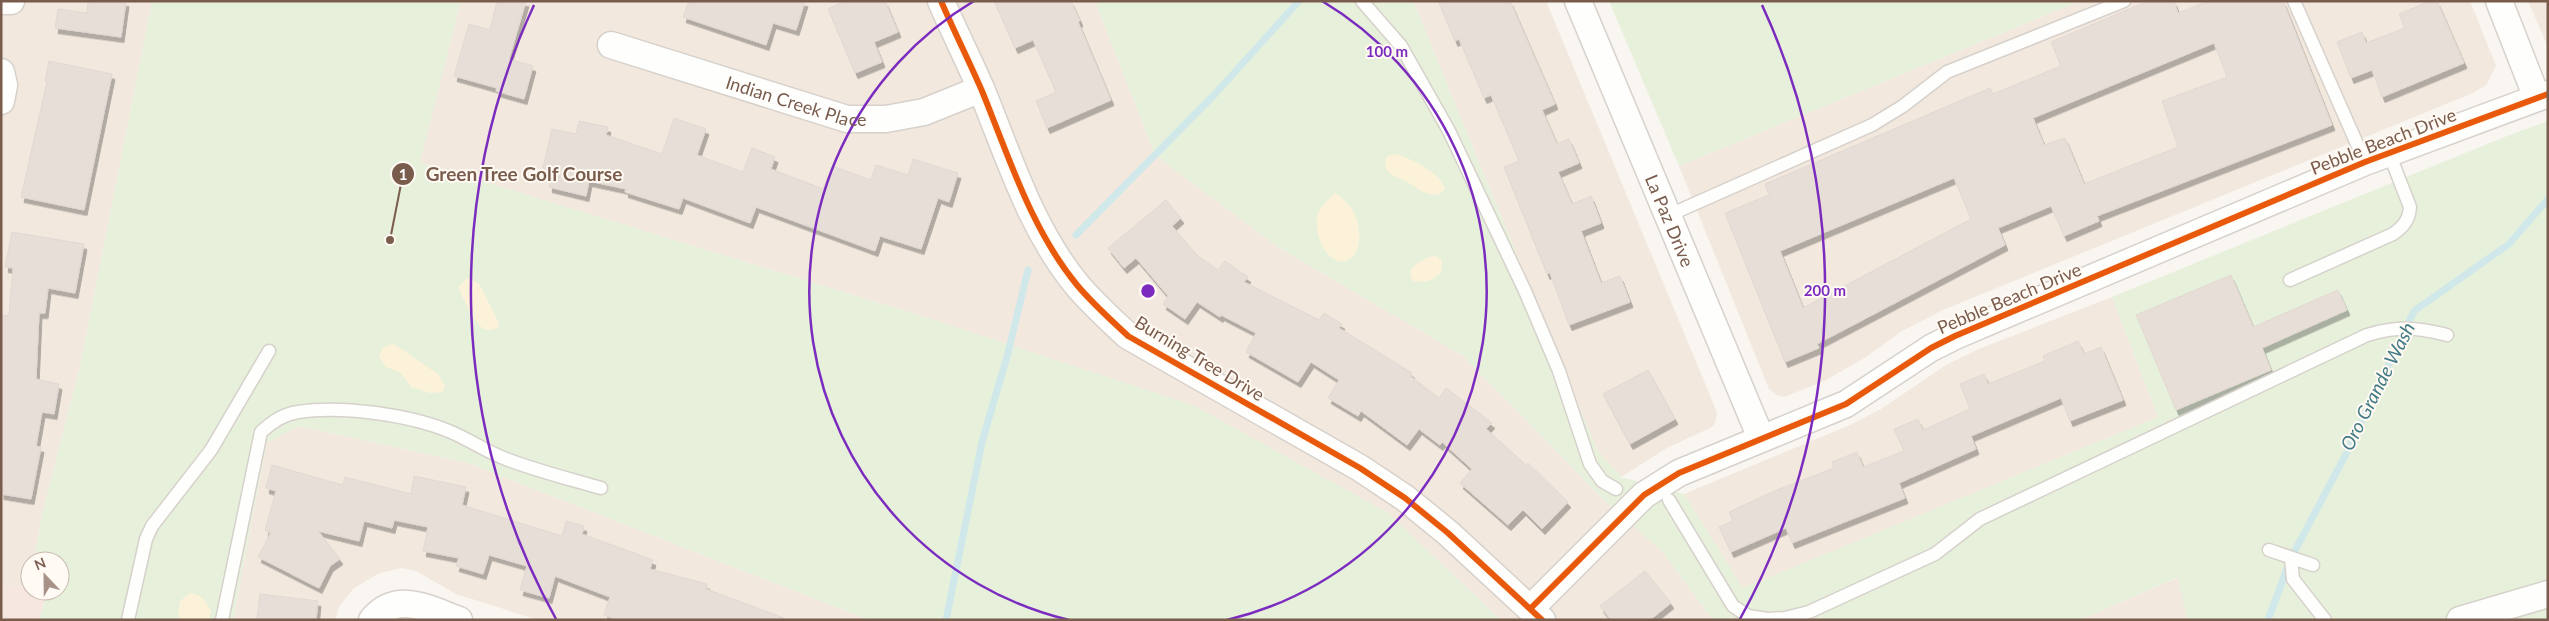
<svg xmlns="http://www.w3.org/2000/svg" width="2549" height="621" font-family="Lato,sans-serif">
	<defs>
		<filter id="shadow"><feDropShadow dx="3" dy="5.5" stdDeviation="0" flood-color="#0004"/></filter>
	</defs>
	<rect width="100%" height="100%" fill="#f9f5f0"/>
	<!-- residential -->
	<g fill="#f2e8de">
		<path d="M1,1H152L80,367L42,514L34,561H30L29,587L1,585Z"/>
		<path d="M461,1H1095L1155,155L1281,249L1462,355L1605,501L1661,550L1713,620H1501L1388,513L928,318L419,162Z"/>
		<path d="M1413,1H1546L1714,405L1717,414L1714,425L1710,428L1667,448L1621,477L1597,450Z"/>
		<path d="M2080,1H2470L2496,66L2486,85L2473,93L1943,310L1902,331L1863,359L1824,381L1784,397L1777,395L1769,389L1679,166Z"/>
		<path d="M2528,1H2548V47Z"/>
		<path d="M2112,297L2158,417L1742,589L1684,494L1850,425L1881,409L1946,365L1979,349Z"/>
		<path d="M299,426L468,463L869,620H538L456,594L416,571L402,568L380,573L354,588L340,605L335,620H233L267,442Z"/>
		<path d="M2179,577L2187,620H2080Z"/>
	</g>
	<!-- commercial -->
	<path fill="#f6e8e1" d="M1,585L29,587L30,591L47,592L39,620H1Z"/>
	<!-- green -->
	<g fill="#e7f0db">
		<path d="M152,1H461L420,162L928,318L1193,405L1388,513L1501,620H869L468,463L299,426L267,443L233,620H39L47,592L45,591H60V561H34L42,514L80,367Z"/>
		<path d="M1095,1H1413L1597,450L1621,477L1684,494L1743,588L2158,417L2112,297L2512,134L2548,121V620H2187L2178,577L2080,620H1713L1661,550L1605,501L1462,355L1281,249L1155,155Z"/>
		<path d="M1609,1H2080L1679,166Z"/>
	</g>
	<!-- sand -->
	<g fill="#fbf2d9">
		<path d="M1395,154C1411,158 1440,172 1445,189C1434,202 1420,190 1409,183C1399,177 1384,176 1385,160L1388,156Z"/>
		<path d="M1335,193C1339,196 1345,200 1349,205C1359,216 1364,245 1353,256C1337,272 1321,249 1318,235C1314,211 1319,209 1335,193Z"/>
		<path d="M1436,256L1441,259C1447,277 1428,284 1413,281C1403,267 1425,257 1436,256Z"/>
		<path d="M470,278L480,285L499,323L497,328C491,331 484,331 479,325C474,320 458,291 459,286L466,279Z"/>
		<path d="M394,344L438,374L445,385L443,392L430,393L411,387L401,373L386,367L379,357C380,349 386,344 394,344Z"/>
		<path d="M190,593C202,594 206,601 211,611L209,620H181L178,615L180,601Z"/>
	</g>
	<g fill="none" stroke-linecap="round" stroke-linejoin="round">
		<!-- stream -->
		<g stroke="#d0e8ea" stroke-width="7">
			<path d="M1076,235L1215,94L1299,1"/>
			<path d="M946,620L982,442L1008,353L1028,270"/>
			<path d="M2268,620L2291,558L2346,454L2414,311L2509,244L2548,199"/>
		</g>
	</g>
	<!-- building -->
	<g fill="#e6ded7" stroke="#e2d8d2" fill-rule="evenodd" filter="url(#shadow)">
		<path d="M88,1H126L121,37L55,28L58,9L87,13Z"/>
		<path d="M497,1H526L509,59L533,66L524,99L496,91L497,88L454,76L469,24L490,30Z"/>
		<path d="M689,1H805L796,30L773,23L766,45L683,17Z"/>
		<path d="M845,1H885L898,32L874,42L882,62L855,73L828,9Z"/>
		<path d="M994,1H1071L1080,21L1078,22L1111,100L1047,128L1036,101L1056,92L1033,40L1015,48Z"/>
		<path d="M1438,1H1510L1555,104L1542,110L1557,144L1569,139L1579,163L1558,172L1572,204L1591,196L1601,223L1581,231L1601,283L1620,276L1630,302L1569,325L1550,273L1547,274L1504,167L1519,161L1491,95L1484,98L1459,39L1455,41Z"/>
		<path d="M2148,1H2174L2178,13L2209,1H2283L2332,125L2097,216L2099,221L2064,236L2051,206L1998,228L2005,245L1817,344L1819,348L1785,362L1725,213L1769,195L1765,184L1990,88L1993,94L2061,66L2051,42ZM2214,43L2227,77L2162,101L2178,147L2084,184L2065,138L2044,145L2033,118ZM1954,178L1971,219L1803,308L1780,251Z"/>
		<path d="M2430,1H2437L2464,63L2382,97L2372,70L2351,78L2337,42L2362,32L2366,43L2405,28L2399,14Z"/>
		<path d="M49,61L112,74L84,210L21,197L47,82L45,81Z"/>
		<path d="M674,118L706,129L697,155L743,172L752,148L775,157L771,169L823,189L832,166L871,180L876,165L908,175L913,159L958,173L949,202L938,198L921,249L880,236L875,251L756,207L750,223L683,198L679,209L625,192L626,189L589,181L586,196L549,187L552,171L543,168L552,129L576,134L579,121L608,127L606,135L662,154Z"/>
		<path d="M1166,200L1181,218L1172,226L1197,255L1218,270L1225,261L1248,277L1244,282L1319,320L1324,313L1342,324L1339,328L1412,373L1410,376L1439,398L1446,388L1492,423L1486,429L1526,465L1528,463L1568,502L1542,529L1523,510L1508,525L1460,483L1472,469L1442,442L1440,445L1419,429L1407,445L1361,411L1358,416L1328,398L1339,380L1311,362L1298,382L1246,352L1256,333L1221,315L1220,317L1197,302L1185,319L1163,304L1168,296L1136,258L1124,268L1108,248Z"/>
		<path d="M12,232L84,244L75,293L48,288L45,313H39L36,379L59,384L54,414L42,412L36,446L41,447L31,499L1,494V315L9,316L13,268L5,267Z"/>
		<path d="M2231,275L2253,327L2338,290L2347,310L2262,348L2271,370L2176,410L2136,315Z"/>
		<path d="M2078,341L2084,354L2101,347L2123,400L2070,421L2061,398L1971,436L1976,449L1899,483L1905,498L1792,543L1786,528L1731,552L1719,527L1733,521L1729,512L1772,492L1834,468L1832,462L1857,452L1863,467L1904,451L1894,429L1918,419L1923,430L1970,409L1960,384L1984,374L1988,384L2045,361L2043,356Z"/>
		<path d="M1648,370L1675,419L1630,444L1603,394Z"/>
		<path d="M272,465L343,485L345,477L411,494L414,476L466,487L462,505L562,536L566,521L584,526L582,534L653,560L650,569L707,584L706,589L784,618V620H617L604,615L610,597L555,576L549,598L520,590L527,566L489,555L483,574L456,566L459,558L423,551L428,527L394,520L392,528L364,521L359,541L318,531L340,559L330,566L319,588L258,557L271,532L265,531L276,491L266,488Z"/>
		<path d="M1645,571L1671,603L1650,620H1611L1600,606Z"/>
		<path d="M260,594L318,601L316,620H257Z"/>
	</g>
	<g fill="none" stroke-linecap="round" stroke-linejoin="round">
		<defs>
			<g id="service">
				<path d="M1362,1L1401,46L1449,131L1525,291L1559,371L1590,464L1602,481L1616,489"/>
				<path d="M2294,1L2365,162"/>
				<path d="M1667,216L1872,125L1903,106L1947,72L2124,1"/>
				<path d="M2290,280L2393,234C2404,226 2409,220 2410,207L2389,153"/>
				<path d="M1669,500L1733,606L1748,616L1767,619L1785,618L1809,612L1935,554L1980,519L2367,335C2398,326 2416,327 2447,335"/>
				<path d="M2269,550L2313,565"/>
				<path d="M2291,558L2293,579L2325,620"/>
				<path d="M128,620L146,539L152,526L211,450L269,351"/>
				<path d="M222,620L261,432C272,422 283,414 298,412C341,405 411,415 451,432C470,440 487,452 506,459C537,471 570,479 601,488"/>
			</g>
			<g id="minor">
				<path d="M3,1H11"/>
				<path d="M941,1C954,31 969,61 982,91C1009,157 1031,229 1077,285C1092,303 1110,319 1128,336L1360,468L1405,498L1448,533L1542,620"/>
				<path id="s1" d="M1578,1L1761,438"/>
				<path d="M2499,1L2537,98"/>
				<path id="s2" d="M611,45L847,119H886L924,112L981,89"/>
				<path d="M1,72L4,85L1,101"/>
				<path d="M1531,608L1644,495L1679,473L1846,404L1931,348L1955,336L2365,162L2548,94"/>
				<path d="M372,620C397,590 429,609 459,620"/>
				<path d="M2460,620L2548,594"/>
			</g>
		</defs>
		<!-- service casing -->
		<use href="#service" stroke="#d7d1cb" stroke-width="15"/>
		<!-- minor casing -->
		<use href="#minor" stroke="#d7d1cb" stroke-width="29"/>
		<!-- service -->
		<use href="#service" stroke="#fefefd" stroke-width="12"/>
		<!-- minor -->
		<use href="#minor" stroke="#fefefd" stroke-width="26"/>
		<defs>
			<g id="cycleway">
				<path d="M941,1C954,31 969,61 982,91C1009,157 1031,229 1077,285C1092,303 1110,319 1128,336L1360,468L1405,498L1448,533L1542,620"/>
				<path d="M1531,608L1644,495L1679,473L1846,404L1931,348L1955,336L2365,162L2548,94"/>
			</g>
		</defs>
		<!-- cycleway casing -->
		<use href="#cycleway" stroke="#fffaf3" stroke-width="9"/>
		<!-- cycleway -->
		<use href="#cycleway" stroke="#e8590c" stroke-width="6"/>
	</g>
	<!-- distance rings -->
	<g fill="none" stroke="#7b2cbf" stroke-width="2.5">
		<path d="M1069 620A338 338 0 0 1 974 1M1322 1A338 338 0 0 1 1227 620"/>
		<path d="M556 619A677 677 0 0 1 534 5M1762 5A677 677 0 0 1 1740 619"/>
	</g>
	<g text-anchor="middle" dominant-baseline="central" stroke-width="4" stroke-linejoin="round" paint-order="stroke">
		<!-- street labels -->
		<g font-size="18" fill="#7a5c4d" stroke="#fffaf3">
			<text stroke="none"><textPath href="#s2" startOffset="194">Indian Creek Place</textPath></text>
			<text transform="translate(2383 141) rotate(-21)">Pebble Beach Drive</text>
			<text stroke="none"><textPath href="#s1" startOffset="238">La Paz Drive</textPath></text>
			<text transform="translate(2009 298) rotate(-23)">Pebble Beach Drive</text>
			<text transform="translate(1200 358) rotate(31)">Burning Tree Drive</text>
		</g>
		<!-- water labels -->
		<g font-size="19" font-style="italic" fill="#437c86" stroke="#fffaf3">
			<text transform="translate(2377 386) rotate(-63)">Oro Grande Wash</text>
		</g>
	</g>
	<circle cx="1148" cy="291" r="8" fill="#7b2cbf" stroke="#fffaf3" stroke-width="2.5"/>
	<g font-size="15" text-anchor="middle" font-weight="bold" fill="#7b2cbf" stroke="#fffaf3" stroke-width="4" stroke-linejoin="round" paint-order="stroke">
		<text x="1387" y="57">100 m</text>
		<text x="1825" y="296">200 m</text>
	</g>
	<!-- callouts -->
	<path fill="none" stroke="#7a5c4d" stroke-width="2" d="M390 240L403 174"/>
	<g fill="#7a5c4d" stroke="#fffaf3" stroke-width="2">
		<circle cx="390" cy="240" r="5"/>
		<circle cx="403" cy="174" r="12"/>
	</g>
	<g font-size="15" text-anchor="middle" font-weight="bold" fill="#fff">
		<text x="403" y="180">1</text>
	</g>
	<g font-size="19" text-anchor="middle" font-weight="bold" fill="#7a5c4d" stroke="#fffaf3" stroke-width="4" stroke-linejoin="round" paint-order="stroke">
		<text x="524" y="181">Green Tree Golf Course</text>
	</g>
	<!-- border -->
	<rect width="2549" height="621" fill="none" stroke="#7a5c4d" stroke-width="5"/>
	<!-- north arrow -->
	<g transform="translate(45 576) rotate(338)"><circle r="24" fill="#fffaf3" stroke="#cabbb1"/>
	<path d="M0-4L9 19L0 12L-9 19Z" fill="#a69286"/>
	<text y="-8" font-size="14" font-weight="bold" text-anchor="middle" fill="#7a5c4d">N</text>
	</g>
</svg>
